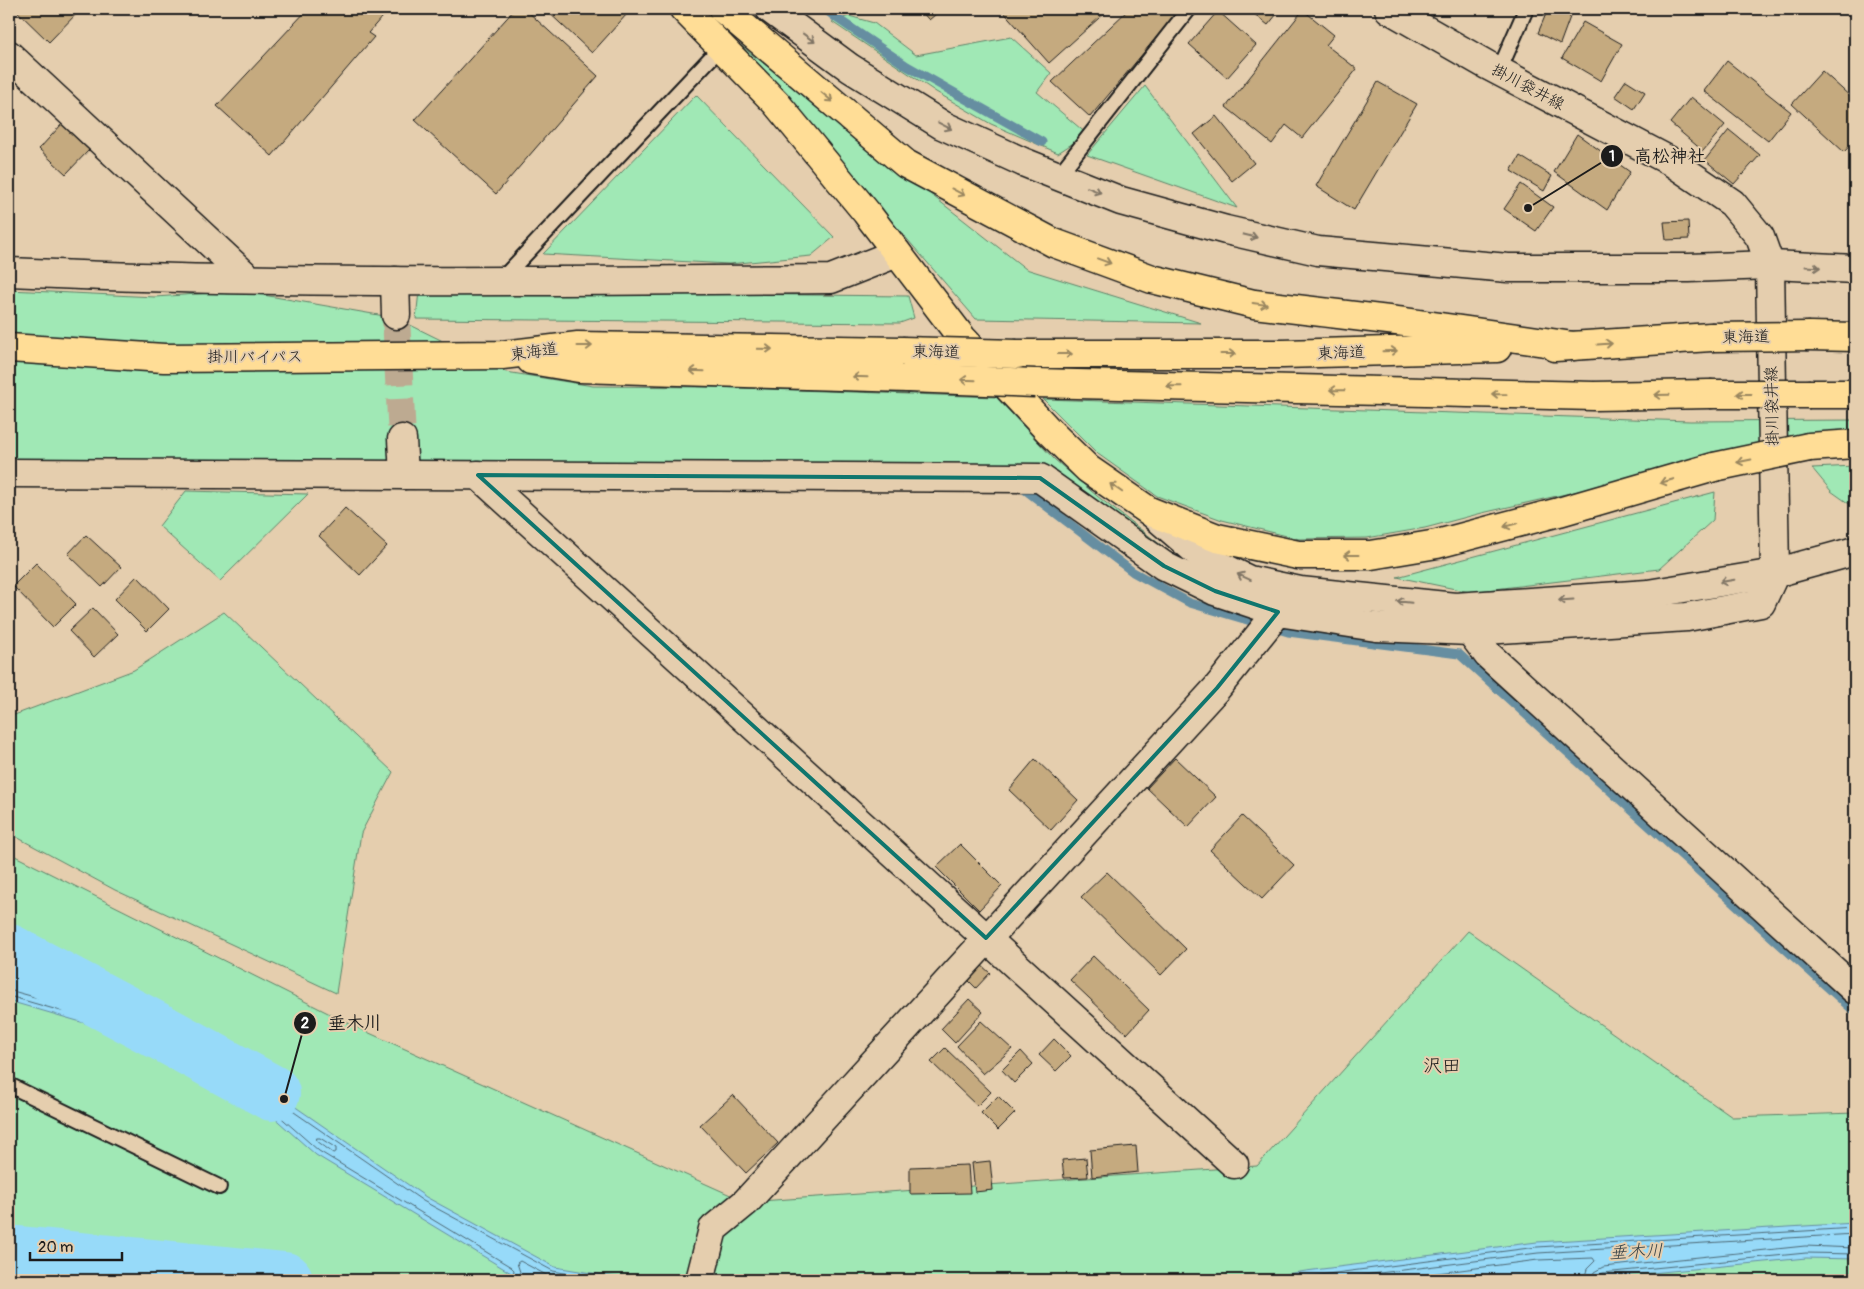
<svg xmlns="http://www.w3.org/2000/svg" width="1864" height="1289" font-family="Pangolin,'Klee One',sans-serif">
	<rect width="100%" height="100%" fill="#e5ceae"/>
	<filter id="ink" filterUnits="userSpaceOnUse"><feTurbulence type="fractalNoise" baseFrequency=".02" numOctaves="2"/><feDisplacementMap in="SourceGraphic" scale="10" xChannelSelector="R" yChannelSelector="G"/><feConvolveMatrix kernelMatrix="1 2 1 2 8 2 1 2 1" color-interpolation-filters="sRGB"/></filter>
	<g filter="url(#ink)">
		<!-- green -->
		<g fill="#a0e8b5" stroke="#5e8268">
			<path d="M849,16L874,23L916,55L1011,37L1051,73L1037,92L1087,134L1058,153L991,124L936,92L832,22Z"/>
			<path d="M739,44L1026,269L1201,323L976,319Z"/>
			<path d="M1145,86L1237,208L1087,155Z"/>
			<path d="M696,95L834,237L811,256L729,264L543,254Z"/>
			<path d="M9,290L155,297L240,291L396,318L506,372L593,386L710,387L996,397L1054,459L1097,496L1187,565L1165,555L1044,467L9,460Z"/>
			<path d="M419,291L908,296L914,318L900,323L416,319Z"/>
			<path d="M1043,399L1690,421L1855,420V437L1623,481L1482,513L1425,528L1367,538L1299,539L1222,520L1157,496L1098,454Z"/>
			<path d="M1855,466V508L1831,491L1812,468Z"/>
			<path d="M186,491L308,494L220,581L159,526Z"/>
			<path d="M1715,492L1713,520L1659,569L1470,592L1397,577Z"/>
			<path d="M224,612L393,772L361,833L336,993L115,890L9,833V717L134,670Z"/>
			<path d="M9,853L356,1027L746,1202L1257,1166L1468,931L1732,1117L1855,1113V1280H9Z"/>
		</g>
		<!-- water -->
		<g fill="#97daf9" stroke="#668ea1">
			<path d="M9,941L166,1034V1035L112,1031L9,1001Z"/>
			<path d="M205,1056L268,1088L426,1197L555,1267L634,1280H409L511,1273L316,1155Z"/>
			<path d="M1855,1223V1259L1806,1258L1579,1280H1250L1306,1271L1537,1242Z"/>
		</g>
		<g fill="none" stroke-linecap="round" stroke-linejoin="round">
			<!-- shore -->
			<g stroke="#4d6874" stroke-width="1">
				<path d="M9,947L136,1023L137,1025L135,1027L113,1026L9,996"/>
				<path d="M9,954L106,1012L107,1015L104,1016L9,990"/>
				<path d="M9,963L50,988L52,990L49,992L9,982"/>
				<path d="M317,1138H320L336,1148V1152L333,1153L317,1141Z"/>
				<path d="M483,1280L508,1278L513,1275L514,1270L511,1267L319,1151L250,1090V1087L253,1086L265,1092L423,1201L553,1271L604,1280"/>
				<path d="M517,1280L520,1272L517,1263L520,1261L550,1277L567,1280"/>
				<path d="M1281,1280L1537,1247L1855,1228"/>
				<path d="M1324,1280L1538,1253L1855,1234"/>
				<path d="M1383,1280L1538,1260L1593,1258L1595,1261L1587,1269L1584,1280"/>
				<path d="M1592,1280L1594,1272L1603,1267L1805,1246L1855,1248"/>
				<path d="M1598,1280L1599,1275L1603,1273L1806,1253L1855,1254"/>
			</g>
			<!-- stream -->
			<g stroke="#668ea1" stroke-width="9">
				<path d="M825,9L835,17L907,66L1042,142"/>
				<path d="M1024,489L1133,572L1190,603L1288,632L1459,654L1855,1012"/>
			</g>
			<!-- river -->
			<g stroke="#97daf9" stroke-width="56">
				<path d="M9,952L166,1035L272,1093"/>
				<path d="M9,1253L285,1280"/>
			</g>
		</g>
		<!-- building -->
		<g fill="#c5aa7f" stroke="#1c1c1c">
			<path d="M15,9H81L49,42Z"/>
			<path d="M308,9H389L368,33L374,37L272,156L217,106Z"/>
			<path d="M515,9H525L598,76L496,194L415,120Z"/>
			<path d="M545,9H620L627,14L592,53Z"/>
			<path d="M919,9H942L929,20Z"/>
			<path d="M1001,9H1109L1049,63Z"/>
			<path d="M1129,9H1180L1090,117L1052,82Z"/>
			<path d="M1248,9H1281L1268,25Z"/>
			<path d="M1548,9H1573L1560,44L1538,33Z"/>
			<path d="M1303,10L1334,35L1326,45L1357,69L1302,138L1286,125L1272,144L1226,107Z"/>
			<path d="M1218,11L1256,45L1227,78L1189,44Z"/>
			<path d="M1583,22L1622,44L1601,81L1562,58Z"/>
			<path d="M1727,61L1791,112L1768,141L1704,91Z"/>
			<path d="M1822,71L1852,98L1855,94V140L1844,152L1792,104Z"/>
			<path d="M1626,80L1645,92L1634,109L1615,96Z"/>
			<path d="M1378,82L1417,104L1354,210L1316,186Z"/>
			<path d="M1691,97L1725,125L1703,151L1670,123Z"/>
			<path d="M1216,116L1254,163L1232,181L1194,134Z"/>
			<path d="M62,124L89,150L66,174L39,149Z"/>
			<path d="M1729,130L1760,155L1734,184L1705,160Z"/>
			<path d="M1577,134L1630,172L1607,210L1554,172Z"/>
			<path d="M1520,156L1552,176L1544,191L1511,171Z"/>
			<path d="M1521,184L1553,207L1536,231L1504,209Z"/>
			<path d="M1688,221L1689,239L1666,240L1664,222Z"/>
			<path d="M345,508L387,546L360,575L319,536Z"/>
			<path d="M86,535L121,567L102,587L68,554Z"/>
			<path d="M36,563L76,604L53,627L13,586Z"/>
			<path d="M137,576L169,609L147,631L115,599Z"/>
			<path d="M93,608L118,634L94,657L69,631Z"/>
			<path d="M1175,758L1216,797L1188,827L1147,788Z"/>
			<path d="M1035,759L1078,800L1051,830L1009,790Z"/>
			<path d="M1242,816L1294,865L1262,899L1210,850Z"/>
			<path d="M960,844L1002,886L979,910L936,867Z"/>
			<path d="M1107,872L1186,949L1161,975L1081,897Z"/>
			<path d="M1093,956L1149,1010L1127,1034L1070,980Z"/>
			<path d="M980,964L990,973L976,988L966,978Z"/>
			<path d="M969,999L983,1012L955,1043L941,1029Z"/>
			<path d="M981,1021L1012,1049L983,1074L957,1046Z"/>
			<path d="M1054,1039L1071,1056L1056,1071L1039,1055Z"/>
			<path d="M945,1048L991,1092L977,1106L931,1062Z"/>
			<path d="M1021,1051L1033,1064L1014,1083L1002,1070Z"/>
			<path d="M733,1095L778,1143L746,1173L700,1125Z"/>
			<path d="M998,1096L1015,1113L998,1130L981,1113Z"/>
			<path d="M1136,1146L1138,1172L1092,1177L1090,1150Z"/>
			<path d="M1086,1158L1088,1177L1064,1178L1062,1160Z"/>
			<path d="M990,1161L993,1190L975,1192L972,1163Z"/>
			<path d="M968,1165L970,1193L910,1194V1167Z"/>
		</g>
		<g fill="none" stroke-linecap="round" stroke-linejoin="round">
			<!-- minor-tunnel -->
			<path stroke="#bdaa91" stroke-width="28" stroke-dasharray="28 14" stroke-linecap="butt" d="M396,315L402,439"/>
			<defs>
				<g id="service">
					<path d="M1499,71L1526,9"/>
					<path d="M1058,176L1189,9"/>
					<path d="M501,280L721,47"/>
					<path d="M9,1085L219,1187"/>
				</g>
				<g id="minor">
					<path d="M770,9L850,68L942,125L1023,162L1121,201L1226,230L1318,251L1508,268H1689L1770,265"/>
					<path d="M9,55L248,278"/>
					<path d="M9,272C282,285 557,281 831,279L897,253"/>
					<path d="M395,281L396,315"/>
					<path d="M402,439L404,475"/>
					<path d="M9,473L1040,478L1164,566L1215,591L1278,612L1376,627L1470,631L1687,617L1761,603L1775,573"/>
					<path d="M478,475L1234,1164"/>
					<path d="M1470,631L1488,655L1855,990"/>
					<path d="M700,1280L713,1229L746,1202L1217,688L1278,612"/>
				</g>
				<path id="tertiary" d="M1770,265L1855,269"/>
				<g id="secondary">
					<path d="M1389,9L1487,65L1670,161L1732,203L1760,237L1770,265L1775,573"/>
					<path d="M1153,514L1204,558L1249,580L1300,591L1455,607L1648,594L1775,573L1855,551"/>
				</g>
				<g id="trunk">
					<path d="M684,9L776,103L866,212L962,338L1048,430L1088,469L1149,511L1217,538L1298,555H1371L1437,544L1559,512L1714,467"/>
					<path d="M723,9L906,164L1054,243L1152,279L1254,304L1405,322L1573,346"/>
					<path d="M1809,336L1855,337"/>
					<path d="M1555,347L1711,337"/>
					<path d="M9,348L164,358L502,355L578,346L902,351"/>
					<path d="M1017,354H1283L1497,348"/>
					<path d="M531,360L579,368L908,378"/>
					<path d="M1035,383L1594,396L1710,394"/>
					<path d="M1810,394H1855"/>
					<path d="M1809,447L1855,444"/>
				</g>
			</defs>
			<!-- service casing -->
			<use href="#service" stroke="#1c1c1c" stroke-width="18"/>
			<!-- minor casing -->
			<use href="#minor" stroke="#1c1c1c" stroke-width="31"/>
			<!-- tertiary casing -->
			<use href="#tertiary" stroke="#1c1c1c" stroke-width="31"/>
			<!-- secondary casing -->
			<use href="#secondary" stroke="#1c1c1c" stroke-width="31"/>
			<!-- trunk casing -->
			<use href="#trunk" stroke="#1c1c1c" stroke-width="31"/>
			<!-- service -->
			<use href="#service" stroke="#e5ceae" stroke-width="14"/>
			<!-- minor -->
			<use href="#minor" stroke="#e5ceae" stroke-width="28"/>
			<!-- tertiary -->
			<use href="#tertiary" stroke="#e5ceae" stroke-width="28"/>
			<!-- secondary -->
			<use href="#secondary" stroke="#e5ceae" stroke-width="28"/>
			<!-- trunk -->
			<use href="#trunk" stroke="#ffdd96" stroke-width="28"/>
			<defs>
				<g id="trunk-bridge">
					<path d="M1711,337L1809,336"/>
					<path d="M902,351L1017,354"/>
					<path d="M908,378L1035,383"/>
					<path d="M1710,394H1810"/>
					<path d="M1714,467L1809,447"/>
				</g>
			</defs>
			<!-- trunk-bridge casing -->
			<use href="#trunk-bridge" stroke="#1c1c1c" stroke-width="31" stroke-linecap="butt"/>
			<!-- trunk-bridge -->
			<use href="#trunk-bridge" stroke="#ffdd96" stroke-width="28"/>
		</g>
		<!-- one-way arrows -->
		<defs><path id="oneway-shaft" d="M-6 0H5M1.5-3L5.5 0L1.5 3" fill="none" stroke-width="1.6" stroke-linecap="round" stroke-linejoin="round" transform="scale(1.25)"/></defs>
		<g stroke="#807565">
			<use href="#oneway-shaft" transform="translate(809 38) rotate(36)"/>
			<use href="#oneway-shaft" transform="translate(945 126) rotate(27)"/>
			<use href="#oneway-shaft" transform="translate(1094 190) rotate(22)"/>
			<use href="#oneway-shaft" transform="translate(1250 236) rotate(13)"/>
			<use href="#oneway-shaft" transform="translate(1813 267) rotate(3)"/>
			<use href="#oneway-shaft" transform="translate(1244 577) rotate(-156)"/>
			<use href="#oneway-shaft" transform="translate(1727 581) rotate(170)"/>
			<use href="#oneway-shaft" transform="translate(1566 600) rotate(176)"/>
			<use href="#oneway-shaft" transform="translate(1404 602) rotate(-174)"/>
		</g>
		<g stroke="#99865f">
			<use href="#oneway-shaft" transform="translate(827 97) rotate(40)"/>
			<use href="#oneway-shaft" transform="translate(958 192) rotate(28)"/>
			<use href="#oneway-shaft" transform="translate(1104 261) rotate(20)"/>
			<use href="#oneway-shaft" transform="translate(1260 304) rotate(8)"/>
			<use href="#oneway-shaft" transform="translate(1605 344) rotate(-4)"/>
			<use href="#oneway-shaft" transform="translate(585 346)"/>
			<use href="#oneway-shaft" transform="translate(765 349) rotate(1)"/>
			<use href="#oneway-shaft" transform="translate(1390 351) rotate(-2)"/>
			<use href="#oneway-shaft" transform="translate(1065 354)"/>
			<use href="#oneway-shaft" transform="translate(1228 354)"/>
			<use href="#oneway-shaft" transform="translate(697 371) rotate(-178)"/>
			<use href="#oneway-shaft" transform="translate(860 377) rotate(-178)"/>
			<use href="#oneway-shaft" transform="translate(968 380) rotate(-178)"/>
			<use href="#oneway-shaft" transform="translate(1174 386) rotate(-179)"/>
			<use href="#oneway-shaft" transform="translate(1337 390) rotate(-179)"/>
			<use href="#oneway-shaft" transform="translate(1499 394) rotate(-179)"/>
			<use href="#oneway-shaft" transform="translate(1744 394) rotate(180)"/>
			<use href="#oneway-shaft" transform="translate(1662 395) rotate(179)"/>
			<use href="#oneway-shaft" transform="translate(1744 461) rotate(168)"/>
			<use href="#oneway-shaft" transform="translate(1667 481) rotate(164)"/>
			<use href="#oneway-shaft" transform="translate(1116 488) rotate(-145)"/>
			<use href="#oneway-shaft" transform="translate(1511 525) rotate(165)"/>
			<use href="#oneway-shaft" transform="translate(1351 555) rotate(180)"/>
		</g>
	</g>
	<!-- marked area -->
	<path fill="none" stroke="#0f766e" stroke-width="4" stroke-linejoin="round" d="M478,475L1040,478L1164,566L1215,591L1278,612L1217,688L986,938Z"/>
	<g text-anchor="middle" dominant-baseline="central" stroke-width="4" stroke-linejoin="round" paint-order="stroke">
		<!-- street labels -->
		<g font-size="16" fill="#1c1c1c" stroke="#e5ceae">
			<text transform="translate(1528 87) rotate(28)">掛川袋井線</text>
			<text transform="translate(1746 337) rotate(-1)">東海道</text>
			<text transform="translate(534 352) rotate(-8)">東海道</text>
			<text transform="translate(936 352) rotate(1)">東海道</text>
			<text transform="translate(1341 353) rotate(-2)">東海道</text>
			<text x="255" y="357">掛川バイパス</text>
			<text transform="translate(1772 406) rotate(-91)">掛川袋井線</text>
		</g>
		<!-- water labels -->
		<g font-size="18" font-style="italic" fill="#354248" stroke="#e5ceae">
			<text transform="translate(1636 1252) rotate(-2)">垂木川</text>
		</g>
		<!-- quarter labels -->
		<g font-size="19" fill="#1c1c1c" stroke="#e5ceae">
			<text x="1442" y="1066">沢田</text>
		</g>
	</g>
	<!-- callouts -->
	<path fill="none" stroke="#1c1c1c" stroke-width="2" d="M1528 208L1612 156M284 1099L305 1023"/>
	<g fill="#1c1c1c" stroke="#e5ceae" stroke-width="2">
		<circle cx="1528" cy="208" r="5"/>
		<circle cx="284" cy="1099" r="5"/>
		<circle cx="1612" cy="156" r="12"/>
		<circle cx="305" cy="1023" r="12"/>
	</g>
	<g font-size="15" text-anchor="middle" font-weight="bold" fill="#fff">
		<text x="1612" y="161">1</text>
		<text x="305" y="1028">2</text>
	</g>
	<g font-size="18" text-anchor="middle" font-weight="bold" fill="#1c1c1c" stroke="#e5ceae" stroke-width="4" stroke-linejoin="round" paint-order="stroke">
		<text x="1670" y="162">高松神社</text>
		<text x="355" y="1029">垂木川</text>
	</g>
	<!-- margin -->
	<rect width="1864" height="1289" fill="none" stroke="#e5ceae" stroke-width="30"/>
	<rect x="15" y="15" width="1834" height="1259" fill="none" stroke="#1c1c1c" stroke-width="2" filter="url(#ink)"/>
	<!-- scale -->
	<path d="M30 1252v8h92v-8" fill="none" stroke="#1c1c1c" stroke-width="2.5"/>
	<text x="38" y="1252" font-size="15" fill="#1c1c1c" stroke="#e5ceae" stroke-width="4" paint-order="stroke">20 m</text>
</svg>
